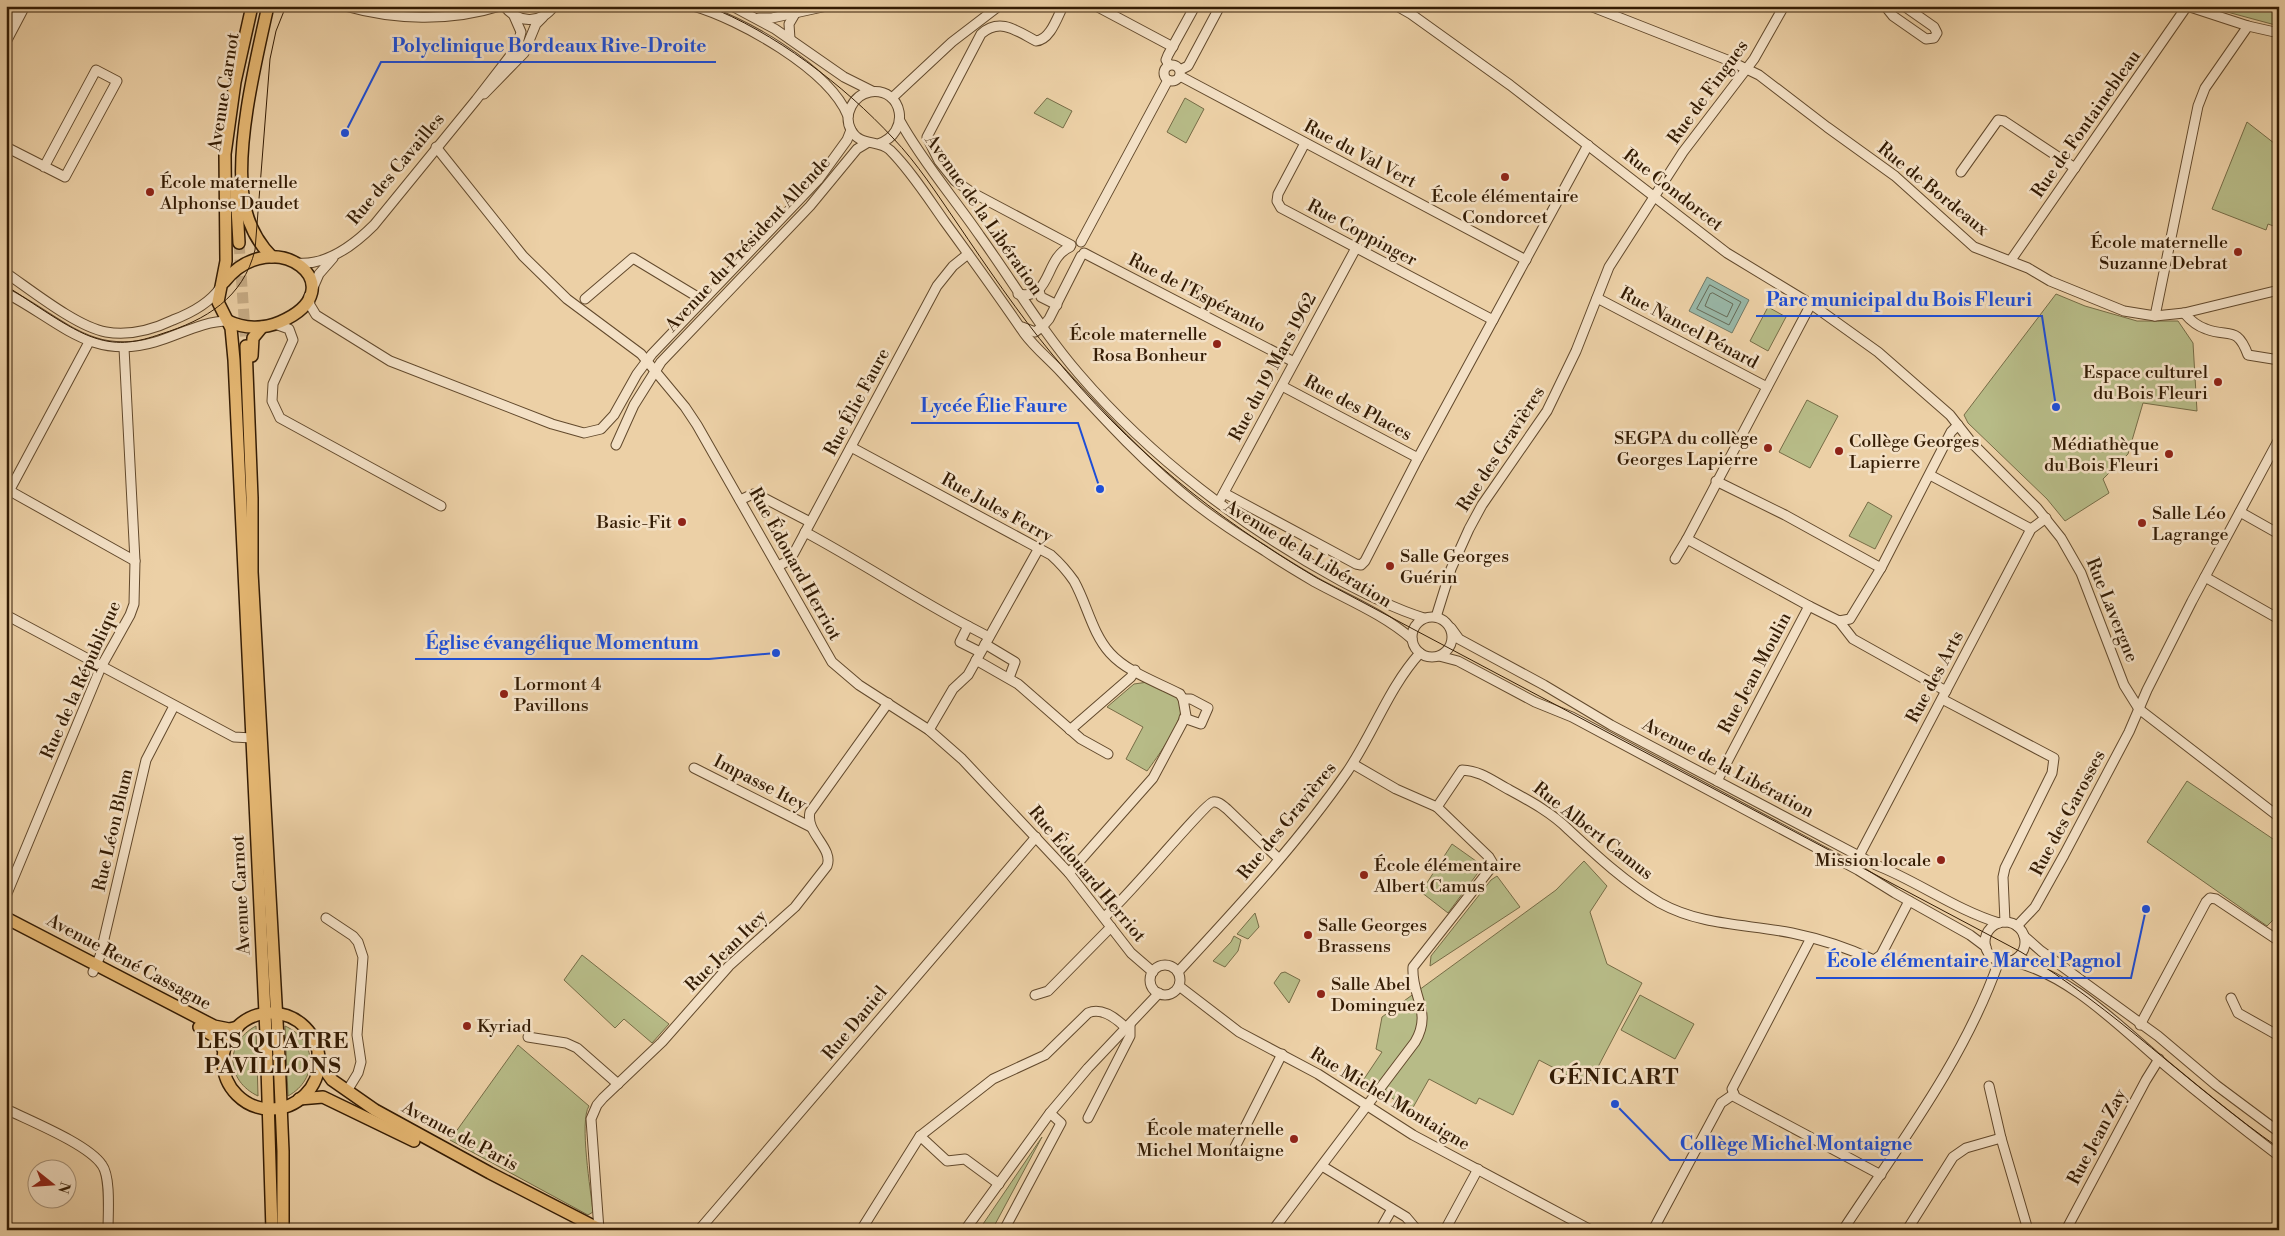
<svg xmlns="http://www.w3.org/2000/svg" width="2285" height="1236" font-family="'Libre Bodoni',serif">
	<rect width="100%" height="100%" fill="#ecd0a6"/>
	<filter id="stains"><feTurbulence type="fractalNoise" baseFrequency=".004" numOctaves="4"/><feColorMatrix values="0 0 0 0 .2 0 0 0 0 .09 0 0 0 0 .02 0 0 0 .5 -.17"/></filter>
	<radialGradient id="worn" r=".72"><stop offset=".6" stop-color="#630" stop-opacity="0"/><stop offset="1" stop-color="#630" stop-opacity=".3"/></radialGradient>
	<!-- green -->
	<g fill="#b7bb87" stroke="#766c46">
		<path d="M2205,6H2279V26Z"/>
		<path d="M1047,98L1072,111L1063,128L1034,113Z"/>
		<path d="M1185,98L1204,109L1186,143L1167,132Z"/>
		<path d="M2247,122L2279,147V200L2273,211L2279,214V228L2268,224L2266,230L2212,209Z"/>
		<path d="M2056,294L2085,306L2137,321H2178L2193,343L2197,411L2143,403L2128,454L2103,479L2109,493L2065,521L2047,499L1968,423L1964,415Z"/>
		<path d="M1768,307L1786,317L1768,351L1750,341Z"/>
		<path d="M1807,400L1838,416L1810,468L1779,452Z"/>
		<path d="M1868,502L1892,516L1875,549L1849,536Z"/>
		<path d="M1148,682C1159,687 1175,691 1180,703C1187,717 1156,759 1147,771L1126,759L1143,727L1107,707L1134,684Z"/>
		<path d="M2187,781L2279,843V914L2267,926L2147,842Z"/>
		<path d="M1452,844L1483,866L1448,913L1421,892Z"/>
		<path d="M1584,861L1607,886L1590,912L1607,964L1642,983L1588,1086L1539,1060L1513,1115L1479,1098L1476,1104L1429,1079L1411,1111L1364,1079L1382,1052L1376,1049L1382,1017L1556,890Z"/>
		<path d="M1497,876L1520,907L1430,966L1431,956L1491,880Z"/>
		<path d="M1255,913L1259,927L1248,939L1237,934Z"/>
		<path d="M1234,936L1241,940L1238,951L1225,967L1213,961L1231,942Z"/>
		<path d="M582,955L669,1024L652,1043L624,1019L615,1028L564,980Z"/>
		<path d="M1285,972L1300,980L1289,1003L1274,983L1281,973Z"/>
		<path d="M1640,995L1694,1024L1675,1059L1621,1030Z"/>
		<path d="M256,1026L258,1096C226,1081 224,1043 256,1026Z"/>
		<path d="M285,1026C317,1040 319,1079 288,1096Z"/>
		<path d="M518,1045L589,1106C579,1121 591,1192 593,1212L588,1215L450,1140Z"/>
		<path d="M1042,1137L992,1230H979Z"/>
	</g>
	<!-- water -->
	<path fill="#99b7a7" stroke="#717966" d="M1707,277L1749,300L1732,333L1689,311Z"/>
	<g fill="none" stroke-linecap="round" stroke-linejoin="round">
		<!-- shore -->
		<g stroke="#666a56" stroke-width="1">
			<path d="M1710,285L1741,302L1729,325L1697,309Z"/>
			<path d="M1713,293L1733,304L1727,317L1705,306L1710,294Z"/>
		</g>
		<!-- major-tunnel -->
		<path stroke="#c7ac86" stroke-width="11" stroke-dasharray="11 5.5" stroke-linecap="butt" d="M239,243L246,346"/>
		<defs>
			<g id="minor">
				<path d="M345,6C394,20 450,22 500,6"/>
				<path d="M504,6C518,23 540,25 554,6"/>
				<path d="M693,6C739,19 829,69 848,116"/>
				<path d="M732,6L775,29L844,77L872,91"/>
				<path d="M1063,6C1057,18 1050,40 1036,41C1017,31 1000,17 981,34L927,137L939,161L955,181L973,193L1071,245"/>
				<path d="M1096,6L1173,47"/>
				<path d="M1397,6L1411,14L1510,85L1727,253L1811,304L1878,352L1950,415L1972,443L2037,508L2061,538L2081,573L2124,685L2139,709L2279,817"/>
				<path d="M1590,6L1730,61L1759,75L1827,127L1895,176L1974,247L2028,268L2050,281L2124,311L2155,316L2184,313L2279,290"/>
				<path d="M1885,6L1893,16L1926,39L1934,38L1937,33L1934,27L1904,6"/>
				<path d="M2187,6L2248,26L2279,33"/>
				<path d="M759,18H772L827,6"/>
				<path d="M6,25L16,6"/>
				<path d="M790,39L789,24L796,12"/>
				<path d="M6,42L25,6"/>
				<circle cx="1172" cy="73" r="8"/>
				<path d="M1169,65L1166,60L1168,55L1195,6"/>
				<path d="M1180,70L1188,66L1220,6"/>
				<path d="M1180,76L1526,260"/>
				<path d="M484,94L524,53L536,24L543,17"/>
				<path d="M892,98L952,42L999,6"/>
				<path d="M900,121C922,161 954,198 980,236C1013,282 1042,331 1079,374C1151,458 1244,528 1341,581C1368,595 1395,609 1424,618"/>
				<path d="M1305,143L1278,194L1277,201L1281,208L1493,320"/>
				<path d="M878,144C912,133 903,87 870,92C853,95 843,115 851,130C860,147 878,139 890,150C911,171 928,198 945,222C972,259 998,295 1024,333C1035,348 1049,359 1061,372C1104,419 1147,466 1197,505C1219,522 1242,537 1265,551C1281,562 1298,572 1315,582C1348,600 1383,614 1412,639"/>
				<path d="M6,147L65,177L117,81L96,70L44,167"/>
				<path d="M436,147L523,256L567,299L641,354L685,407L697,425L832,662L859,685L929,730L962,759L1069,873L1131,953L1153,972"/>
				<path d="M1961,172L1998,120L2004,121L2075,168"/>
				<path d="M1081,242L1168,80"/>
				<path d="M1084,253L1294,362"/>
				<path d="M2011,260L2187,6"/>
				<path d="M297,263C326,266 354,245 374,225L476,100L517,47L521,32L514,16"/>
				<path d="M6,273C31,290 77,327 106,332C129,336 152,330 173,320C191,313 209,304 220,288"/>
				<path d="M312,290L319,274L333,258"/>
				<path d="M1039,291L1041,297L1057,305"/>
				<path d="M6,293C60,321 91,361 155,342C179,335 203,321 228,321"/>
				<path d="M1018,294C1052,301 1044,258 1070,247"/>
				<path d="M309,296L310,305L316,315L390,361L552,424L584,433L601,429L614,415L637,374L652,354L818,180L847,140L851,130"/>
				<path d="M1597,298L1767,387"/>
				<path d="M585,299L633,258L696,296L702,301"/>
				<path d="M2184,313C2190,320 2197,326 2206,329C2229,338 2237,325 2248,355L2279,360"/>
				<path d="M2155,316L2198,106L2205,88L2248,26"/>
				<path d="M275,324L289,329L293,340L273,384L272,401L280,418L441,506"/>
				<path d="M1022,327L1035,332L1043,326L1049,319L1081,256"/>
				<path d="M1282,386L1418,458"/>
				<path d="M616,445L634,405L661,362L810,206L857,149L867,143"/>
				<path d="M851,447L1051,555C1060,563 1067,571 1074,581C1087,604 1092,633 1110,653C1127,672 1157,682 1180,694L1183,699L1186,716L1153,778L1069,873"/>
				<path d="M1930,475L2031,529"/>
				<path d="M1716,481L1785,515L1881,568"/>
				<path d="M10,491L135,561"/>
				<path d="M1224,493L1356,564L1361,565L1365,561L1418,458L1588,145"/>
				<path d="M6,497L89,342"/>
				<path d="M1221,498L1356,248"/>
				<path d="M740,500L753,494L760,496L810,522"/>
				<path d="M2240,512L2279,534"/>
				<path d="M805,532C861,562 913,597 968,626L960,642L980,652"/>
				<path d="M1675,559L1687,539"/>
				<path d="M778,566L788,561L794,553L937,286L953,266L968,254"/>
				<path d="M2205,577L2279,619"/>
				<path d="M1809,606L1687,539L1811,304"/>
				<path d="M6,615L234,737L252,738"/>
				<circle cx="1432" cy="637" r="20"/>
				<path d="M1436,617L1451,569L1469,529L1482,505L1547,411L1576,351L1609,267L1683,152L1754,59L1784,6"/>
				<path d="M1839,621L1853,639L1946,691"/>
				<path d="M968,626L989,637"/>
				<path d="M1451,628L1459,639L1544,685L1611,725L1876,865C1917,881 1956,910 1999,923"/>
				<path d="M985,644L1015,662L1009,678"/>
				<path d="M1439,656L1458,661L1535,702L1572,717L1858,870L1895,893L1970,935L1986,947"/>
				<path d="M976,660L1018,684L1081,739L1108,754"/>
				<path d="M1183,699H1191L1208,708L1201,724L1184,718"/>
				<path d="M1942,699L2054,758L2052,773L2005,868L2003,877L2005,922"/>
				<path d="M929,730L953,689L968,675L1039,548"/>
				<path d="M1070,730L1131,677L1135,670"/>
				<path d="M1353,764L1396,789L1437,807L1462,770C1480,771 1490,779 1506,788C1528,800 1551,812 1569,830C1597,856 1626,883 1660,903C1702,926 1747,924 1792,933C1821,939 1848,948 1874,960L1881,955L1909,901"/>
				<path d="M694,768L811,827"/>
				<path d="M1717,781L1809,606L1839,621L1850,619L1881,568L1951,432L1958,425"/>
				<path d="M1859,856L2031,529L2046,518"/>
				<path d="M6,896L101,667L130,615L134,604L135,561L124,348"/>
				<path d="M1104,917C1123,903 1204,804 1213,802C1219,801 1223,806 1227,809L1279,859"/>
				<path d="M326,918L353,936L358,942L363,957L357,1035L361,1062L358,1073L347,1091"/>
				<circle cx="2005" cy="942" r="20"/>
				<path d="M2017,926L2035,907L2064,855L2129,732L2147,690L2192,601L2279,439"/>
				<path d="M2024,936L2041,951L2158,1036L2216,1085L2279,1132"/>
				<path d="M1811,938L1732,1089L1735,1097L1881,1175"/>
				<path d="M2010,961C2069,973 2121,1028 2166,1066C2203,1097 2241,1127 2279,1156"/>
				<circle cx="1165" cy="980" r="15"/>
				<path d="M93,972L100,956L146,760L174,706"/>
				<path d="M1178,972C1237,908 1297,844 1347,772C1373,734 1389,687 1420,653"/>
				<path d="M1179,986L1239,1032L1318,1074L1413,1135L1591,1230"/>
				<path d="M1035,995L1048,991L1111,927"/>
				<path d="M2231,998L2238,1013L2279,1036"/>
				<path d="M2140,1025L2206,902L2210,898L2216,899L2279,941"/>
				<path d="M528,1037L566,1043L577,1048L618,1084"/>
				<path d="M1989,1086L2001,1138"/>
				<path d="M6,1109C30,1121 88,1144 102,1165C111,1177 108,1214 108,1230"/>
				<path d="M1088,1118L1130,1036V1025"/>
				<path d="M1235,1147L1282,1054"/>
				<path d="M1322,1166L1406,1217L1417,1230"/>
				<path d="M999,1184L965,1159L947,1161L920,1136L993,1079L1045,1055L1088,1013C1102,1007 1116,1018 1126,1028"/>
				<path d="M599,1230L591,1119L597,1105L603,1098L662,1042L729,966L795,907L827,866C834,848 805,833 810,812L888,703"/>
				<path d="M699,1230L1036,837"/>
				<path d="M867,1230L863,1227L920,1136"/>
				<path d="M965,1230L1050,1113L1088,1068L1159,993"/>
				<path d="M1004,1230L1061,1123L1050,1113"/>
				<path d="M1273,1230L1415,1042C1433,1011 1411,997 1413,967L1490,869L1492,862L1489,857L1437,807"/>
				<path d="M1380,1230L1392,1209"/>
				<path d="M1445,1230L1478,1169"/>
				<path d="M1653,1230L1721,1103L1734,1094"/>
				<path d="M1843,1230C1901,1142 1964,1060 1999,961"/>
				<path d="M1907,1230L1953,1157L1966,1148L2001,1138L2028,1230"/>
				<path d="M2066,1230L2146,1080L2159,1059"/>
			</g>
			<g id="major">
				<path d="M252,6L235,82L225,154L226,261L218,302L231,328L234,360L266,1034L272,1230"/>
				<path d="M268,6C256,60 236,142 243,196C246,219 256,241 272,257"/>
				<path d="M236,190L239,243"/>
				<path d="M224,282C274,220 359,288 280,322C264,329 244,329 228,321"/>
				<path d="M246,346L252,498V572L279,1057L283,1151V1230"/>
				<path d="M252,356L253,338L262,327"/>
				<path d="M6,918L214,1026L229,1029L238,1027"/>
				<circle cx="271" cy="1061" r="48"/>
				<path d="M199,1027L217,1038L224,1051"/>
				<path d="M318,1054L322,1066L332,1080L375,1110L490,1173L601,1230"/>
				<path d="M299,1099L323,1097L414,1141"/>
			</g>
		</defs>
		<!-- minor casing -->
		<use href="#minor" stroke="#62492c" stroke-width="11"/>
		<!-- major casing -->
		<use href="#major" stroke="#341c04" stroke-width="14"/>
		<!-- minor -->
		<use href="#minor" stroke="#f3e0c5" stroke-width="9"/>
		<!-- major -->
		<use href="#major" stroke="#e6b873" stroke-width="11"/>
		<!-- tram -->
		<g stroke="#341c04" stroke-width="1">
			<path d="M707,6C773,31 845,86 893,138C917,163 937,194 957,223C987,267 1018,313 1052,354C1128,448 1214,517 1317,578L2021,952C2114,1008 2190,1086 2279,1148"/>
			<path d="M6,286C31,301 69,330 95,338C119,346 138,342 161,334C206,320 243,298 255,250L270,59L276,31L286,6"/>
		</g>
	</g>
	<!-- markers -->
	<g fill="#8f2418" stroke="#f3e0c5" stroke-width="2">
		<circle cx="1505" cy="177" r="5"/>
		<circle cx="150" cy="192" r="5"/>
		<circle cx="2238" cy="252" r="5"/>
		<circle cx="1217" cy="344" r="5"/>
		<circle cx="2218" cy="382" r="5"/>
		<circle cx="1768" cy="448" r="5"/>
		<circle cx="1839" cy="451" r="5"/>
		<circle cx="2169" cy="454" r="5"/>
		<circle cx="682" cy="522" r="5"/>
		<circle cx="2142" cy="523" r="5"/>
		<circle cx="1390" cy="566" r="5"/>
		<circle cx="504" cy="694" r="5"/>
		<circle cx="1941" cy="860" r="5"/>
		<circle cx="1364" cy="875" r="5"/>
		<circle cx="1308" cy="935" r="5"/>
		<circle cx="1321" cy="994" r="5"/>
		<circle cx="467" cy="1026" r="5"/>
		<circle cx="1294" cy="1139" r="5"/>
	</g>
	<g text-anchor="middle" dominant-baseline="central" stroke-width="5" stroke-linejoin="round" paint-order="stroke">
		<!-- street labels -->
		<g font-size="18" fill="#341c04" stroke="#f3e0c5">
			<text transform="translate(224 92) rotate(-81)">Avenue Carnot</text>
			<text transform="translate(1708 92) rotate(-54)">Rue de Fingues</text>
			<text transform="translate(2086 124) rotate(-55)">Rue de Fontainebleau</text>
			<text transform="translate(1360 154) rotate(28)">Rue du Val Vert</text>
			<text transform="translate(396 169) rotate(-50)">Rue des Cavailles</text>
			<text transform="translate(1933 189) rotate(39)">Rue de Bordeaux</text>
			<text transform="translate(1673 190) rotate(38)">Rue Condorcet</text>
			<text transform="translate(984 215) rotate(55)">Avenue de la Libération</text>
			<text transform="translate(1362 233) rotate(28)">Rue Coppinger</text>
			<text transform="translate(748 244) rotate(-47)">Avenue du Président Allende</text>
			<text transform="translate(1197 293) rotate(27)">Rue de l'Espéranto</text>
			<text transform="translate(1689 328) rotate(28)">Rue Nancel Pénard</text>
			<text transform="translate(1273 367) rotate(-62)">Rue du 19 Mars 1962</text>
			<text transform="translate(857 402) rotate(-62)">Rue Élie Faure</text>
			<text transform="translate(1358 408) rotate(28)">Rue des Places</text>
			<text transform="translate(1501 449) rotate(-57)">Rue des Gravières</text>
			<text transform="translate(997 508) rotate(29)">Rue Jules Ferry</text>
			<text transform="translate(1308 554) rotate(31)">Avenue de la Libération</text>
			<text transform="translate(795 564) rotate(61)">Rue Édouard Herriot</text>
			<text transform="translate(2112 610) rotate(68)">Rue Lavergne</text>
			<text transform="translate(1755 673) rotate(-62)">Rue Jean Moulin</text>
			<text transform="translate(1935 677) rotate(-62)">Rue des Arts</text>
			<text transform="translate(81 680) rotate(-66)">Rue de la République</text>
			<text transform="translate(1728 768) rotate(28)">Avenue de la Libération</text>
			<text transform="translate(760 783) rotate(27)">Impasse Itey</text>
			<text transform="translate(2068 813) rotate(-62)">Rue des Garosses</text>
			<text transform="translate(1287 821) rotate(-51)">Rue des Gravières</text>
			<text transform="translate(113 830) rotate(-77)">Rue Léon Blum</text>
			<text transform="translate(1593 831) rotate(38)">Rue Albert Camus</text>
			<text transform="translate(1087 874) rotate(50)">Rue Édouard Herriot</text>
			<text transform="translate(241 895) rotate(-93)">Avenue Carnot</text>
			<text transform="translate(726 951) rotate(-45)">Rue Jean Itey</text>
			<text transform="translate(129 962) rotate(28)">Avenue René Cassagne</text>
			<text transform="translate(855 1023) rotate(-50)">Rue Daniel</text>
			<text transform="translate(1390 1099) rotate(31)">Rue Michel Montaigne</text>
			<text transform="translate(460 1136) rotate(28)">Avenue de Paris</text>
			<text transform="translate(2097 1137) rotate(-62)">Rue Jean Zay</text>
		</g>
		<!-- poi labels -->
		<g font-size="18" fill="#341c04" stroke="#f3e0c5" text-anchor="start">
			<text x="160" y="182">École maternelle<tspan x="160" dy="21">Alphonse Daudet</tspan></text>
			<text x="1505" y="196" text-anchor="middle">École élémentaire<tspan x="1505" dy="21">Condorcet</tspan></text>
			<text x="2228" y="242" text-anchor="end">École maternelle<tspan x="2228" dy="21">Suzanne Debrat</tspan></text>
			<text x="1207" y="334" text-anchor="end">École maternelle<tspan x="1207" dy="21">Rosa Bonheur</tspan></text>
			<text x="2208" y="372" text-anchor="end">Espace culturel<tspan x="2208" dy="21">du Bois Fleuri</tspan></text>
			<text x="1758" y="438" text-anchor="end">SEGPA du collège<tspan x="1758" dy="21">Georges Lapierre</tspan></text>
			<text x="1849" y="441">Collège Georges<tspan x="1849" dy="21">Lapierre</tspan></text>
			<text x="2159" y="444" text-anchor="end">Médiathèque<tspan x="2159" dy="21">du Bois Fleuri</tspan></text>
			<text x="2152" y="513">Salle Léo<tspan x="2152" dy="21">Lagrange</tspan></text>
			<text x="672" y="522" text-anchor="end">Basic-Fit</text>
			<text x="1400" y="556">Salle Georges<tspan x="1400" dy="21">Guérin</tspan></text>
			<text x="514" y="684">Lormont 4<tspan x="514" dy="21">Pavillons</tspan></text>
			<text x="1931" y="860" text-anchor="end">Mission locale</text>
			<text x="1374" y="865">École élémentaire<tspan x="1374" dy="21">Albert Camus</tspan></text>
			<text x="1318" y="925">Salle Georges<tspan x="1318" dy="21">Brassens</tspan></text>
			<text x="1331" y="984">Salle Abel<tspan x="1331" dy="21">Dominguez</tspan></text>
			<text x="477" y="1026">Kyriad</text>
			<text x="1284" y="1129" text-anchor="end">École maternelle<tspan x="1284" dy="21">Michel Montaigne</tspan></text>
		</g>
		<!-- district labels -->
		<g font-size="22" font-weight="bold" letter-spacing="1" fill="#341c04" stroke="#f3e0c5">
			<text x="273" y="1041">LES QUATRE<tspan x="273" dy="25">PAVILLONS</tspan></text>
			<text x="1614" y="1077">GÉNICART</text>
		</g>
	</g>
	<!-- callouts -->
	<path fill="none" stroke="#1d4ed8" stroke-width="2" d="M345 133L381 62H716M2056 407L2042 316H1756M1100 489L1078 423H911M776 653L709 659H415M2146 909L2131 978H1816M1615 1104L1670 1160H1923"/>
	<g fill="#1d4ed8" stroke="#f3e0c5" stroke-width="2">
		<circle cx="345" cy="133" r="5"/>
		<circle cx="2056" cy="407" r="5"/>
		<circle cx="1100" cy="489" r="5"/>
		<circle cx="776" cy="653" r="5"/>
		<circle cx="2146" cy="909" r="5"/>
		<circle cx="1615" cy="1104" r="5"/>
	</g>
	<g font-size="19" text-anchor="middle" font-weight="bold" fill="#1d4ed8" stroke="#f3e0c5" stroke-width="5" stroke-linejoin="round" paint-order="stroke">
		<text x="549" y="52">Polyclinique Bordeaux Rive-Droite</text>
		<text x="1899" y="306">Parc municipal du Bois Fleuri</text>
		<text x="994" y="412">Lycée Élie Faure</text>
		<text x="562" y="649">Église évangélique Momentum</text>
		<text x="1974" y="967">École élémentaire Marcel Pagnol</text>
		<text x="1796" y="1150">Collège Michel Montaigne</text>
	</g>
	<!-- margin -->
	<rect width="2285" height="1236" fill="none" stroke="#ecd0a6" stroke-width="25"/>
	<rect x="8" y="8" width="2270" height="1221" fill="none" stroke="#341c04" stroke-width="2.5"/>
	<rect x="12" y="12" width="2260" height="1211" fill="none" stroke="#341c04"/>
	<!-- north arrow -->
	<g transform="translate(52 1184) rotate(107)"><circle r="24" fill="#f3e0c5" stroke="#a79278"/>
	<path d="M0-4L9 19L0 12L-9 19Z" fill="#8f2418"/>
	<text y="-8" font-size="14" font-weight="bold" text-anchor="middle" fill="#341c04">N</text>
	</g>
	<rect width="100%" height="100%" filter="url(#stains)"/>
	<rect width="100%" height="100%" fill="url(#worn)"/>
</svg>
